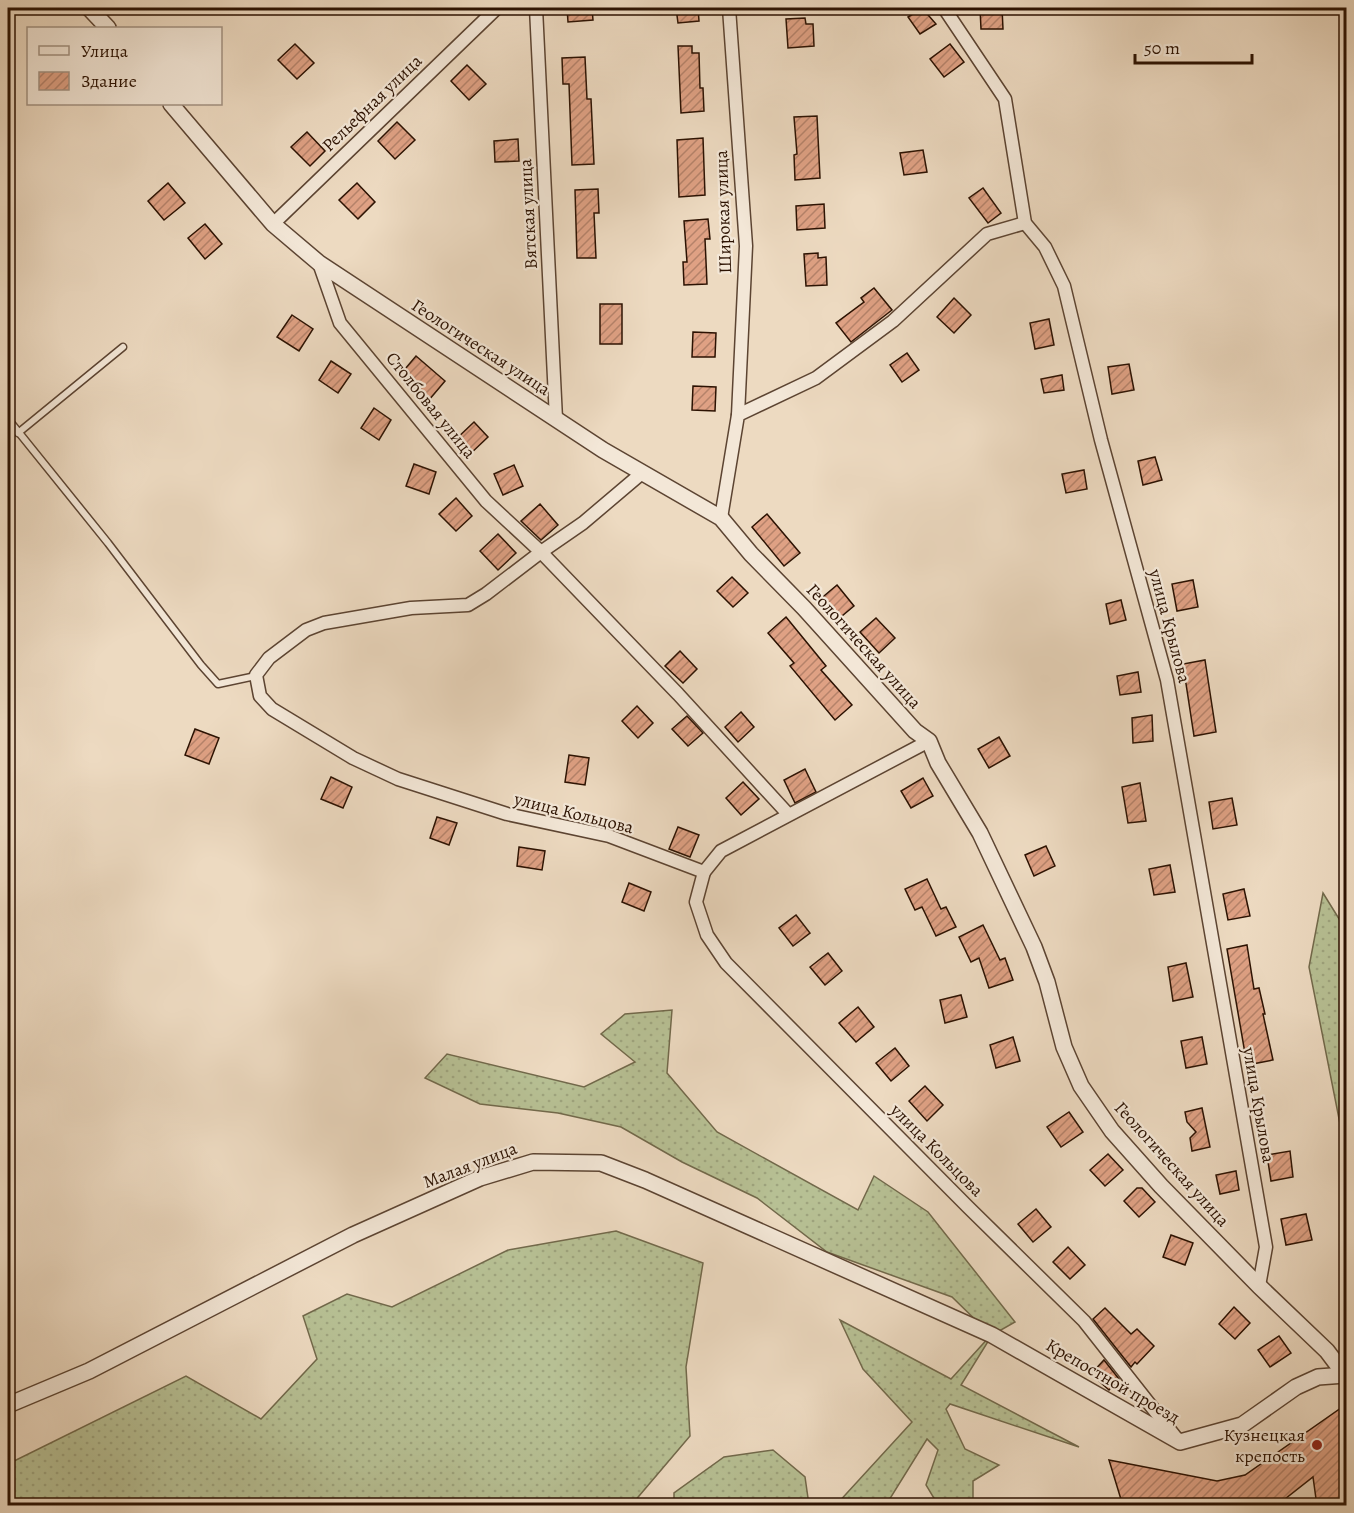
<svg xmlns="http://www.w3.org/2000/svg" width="1354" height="1513" font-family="Alegreya,serif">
	<defs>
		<pattern id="grass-dots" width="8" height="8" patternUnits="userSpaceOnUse" patternTransform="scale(1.5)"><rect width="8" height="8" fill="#b7c094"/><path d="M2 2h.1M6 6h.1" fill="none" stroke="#9ea47e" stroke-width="1.8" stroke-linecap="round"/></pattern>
		<pattern id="building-hatch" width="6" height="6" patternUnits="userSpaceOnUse" patternTransform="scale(1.5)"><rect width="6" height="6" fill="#dfa184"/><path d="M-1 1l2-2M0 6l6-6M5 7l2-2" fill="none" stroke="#b5826a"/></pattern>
	</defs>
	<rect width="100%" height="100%" fill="#eddac1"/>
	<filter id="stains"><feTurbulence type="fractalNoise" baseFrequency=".00333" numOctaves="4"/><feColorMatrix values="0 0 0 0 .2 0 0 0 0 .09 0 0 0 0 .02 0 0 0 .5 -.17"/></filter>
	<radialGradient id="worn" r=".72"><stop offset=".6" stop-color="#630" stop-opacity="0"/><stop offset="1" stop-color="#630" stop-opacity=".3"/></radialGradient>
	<!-- grass -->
	<g fill="url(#grass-dots)" stroke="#72694b" stroke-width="1.5">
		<path d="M1323,893L1346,930V1154L1309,967Z"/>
		<path d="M672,1010L667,1073L717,1132L858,1210L874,1176L928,1212L1015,1322L992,1335L961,1385L1079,1447L950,1404L946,1409L965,1449L999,1465L973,1481V1505H938L926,1485L938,1450L927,1439L886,1505H836L912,1422L863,1369L840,1320L951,1379L991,1335L952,1297L827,1252L757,1198L682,1162L621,1127L558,1113L480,1104L425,1078L447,1054L584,1087L635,1062L601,1034L625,1014Z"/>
		<path d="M616,1231L703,1263L686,1367L690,1436L633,1503L625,1506L8,1505V1464L186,1376L261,1419L317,1359L303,1316L347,1294L392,1307L508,1250Z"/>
		<path d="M773,1450L805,1477L809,1505H674V1493L724,1457Z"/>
	</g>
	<!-- building -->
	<g fill="url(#building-hatch)" stroke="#2c1202" stroke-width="1.5">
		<path d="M567,8H592L593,20L568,22Z"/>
		<path d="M676,8H698L699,21L678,23Z"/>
		<path d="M922,8L936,24L920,34L908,17Z"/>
		<path d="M980,8H1002L1003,29H981Z"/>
		<path d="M805,18L806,24H813L814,46L788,48L786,19Z"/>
		<path d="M295,44L314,63L297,79L278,60Z"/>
		<path d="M950,44L964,62L944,77L930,59Z"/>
		<path d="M678,46H692V53H699L700,88H703L704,111L681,113Z"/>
		<path d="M585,57L587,99H591L594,164L572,165L569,84H563L562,58Z"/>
		<path d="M467,65L486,84L469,100L451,81Z"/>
		<path d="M817,116L820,178L795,180L794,155L797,154L794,117Z"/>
		<path d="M397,122L415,140L395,159L378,141Z"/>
		<path d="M307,132L325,151L310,166L291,147Z"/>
		<path d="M703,138L705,195L679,197L677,140Z"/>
		<path d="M518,139L519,161L495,162L494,141Z"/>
		<path d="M923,150L927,172L904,175L900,153Z"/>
		<path d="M168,183L185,203L164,220L148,201Z"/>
		<path d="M357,183L375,202L358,219L339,200Z"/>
		<path d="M983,188L1001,213L988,223L969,198Z"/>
		<path d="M598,189L599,213H594L596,258H577L575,190Z"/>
		<path d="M824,204L825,228L797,230L796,206Z"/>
		<path d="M708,219L710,239H705L707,284L684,285L683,262H687L684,221Z"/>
		<path d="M205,224L222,244L205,259L188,238Z"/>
		<path d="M818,253V258L826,257L827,285L806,286L804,254Z"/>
		<path d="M874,288L892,310L851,342L836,323L864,302L861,298Z"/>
		<path d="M954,298L971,315L954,333L937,317Z"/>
		<rect x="600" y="304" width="22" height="40"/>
		<path d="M292,315L313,329L299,351L277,337Z"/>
		<path d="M1049,319L1054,345L1035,349L1030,323Z"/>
		<path d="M693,332L716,333L715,357H692Z"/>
		<path d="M907,353L919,370L902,382L890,365Z"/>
		<path d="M416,356L445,381L429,400L400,375Z"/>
		<path d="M331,361L351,374L338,393L319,380Z"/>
		<path d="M1129,364L1134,390L1112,394L1108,367Z"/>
		<path d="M1062,375L1064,390L1044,393L1041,379Z"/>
		<path d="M693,386L716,387L715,411L692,410Z"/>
		<path d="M374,408L391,420L379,440L361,428Z"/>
		<path d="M474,422L488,437L467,457L453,442Z"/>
		<path d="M1155,457L1162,480L1143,485L1138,461Z"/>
		<path d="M414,464L436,472L429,494L406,486Z"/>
		<path d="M514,465L523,486L503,495L494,474Z"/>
		<path d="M1084,470L1087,489L1066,493L1062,474Z"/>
		<path d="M456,498L472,516L456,531L439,514Z"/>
		<path d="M540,504L558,525L541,540L521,521Z"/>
		<path d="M767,514L800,553L784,566L752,527Z"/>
		<path d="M498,534L516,553L498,570L480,551Z"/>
		<path d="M732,577L748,593L733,607L717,591Z"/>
		<path d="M1193,580L1198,607L1177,611L1172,584Z"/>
		<path d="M837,585L854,606L836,621L818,601Z"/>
		<path d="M1121,600L1126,620L1110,624L1106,604Z"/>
		<path d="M786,617L826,666L821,670L852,705L835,720L790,666L794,663L768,633Z"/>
		<path d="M876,618L895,638L879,653L860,632Z"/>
		<path d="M680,651L697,669L683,683L665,666Z"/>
		<path d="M1205,660L1216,732L1194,736L1183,664Z"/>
		<path d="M1138,672L1141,692L1120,695L1117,676Z"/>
		<path d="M637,706L653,723L638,738L622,721Z"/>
		<path d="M741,712L754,727L738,742L725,727Z"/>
		<path d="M1152,715L1153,741L1133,743L1132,718Z"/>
		<path d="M687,716L703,733L688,746L672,729Z"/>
		<path d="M195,729L219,738L209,764L185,755Z"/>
		<path d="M999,737L1010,756L989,768L978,749Z"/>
		<path d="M569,755L589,758L585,785L565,782Z"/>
		<path d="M805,769L816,792L795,803L784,780Z"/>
		<path d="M331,777L352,787L343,808L321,799Z"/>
		<path d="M923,778L933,796L911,808L901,791Z"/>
		<path d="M743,782L759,799L741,815L726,798Z"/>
		<path d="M1140,783L1146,821L1128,823L1122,787Z"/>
		<path d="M1232,798L1237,825L1213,829L1209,802Z"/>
		<path d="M437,817L457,823L449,845L430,838Z"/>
		<path d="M678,827L699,835L690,857L669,849Z"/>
		<path d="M1046,846L1055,866L1034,876L1025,855Z"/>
		<path d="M519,847L545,851L542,870L517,866Z"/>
		<path d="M1170,865L1175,892L1154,895L1149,869Z"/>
		<path d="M927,879L941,909L946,907L956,927L936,936L922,907L915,910L905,889Z"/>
		<path d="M629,883L651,892L644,911L622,902Z"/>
		<path d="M1244,889L1250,916L1228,920L1223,894Z"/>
		<path d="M796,915L810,933L793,946L779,928Z"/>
		<path d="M983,925L1000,960L1005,958L1013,980L989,988L979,958L971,962L959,937Z"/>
		<path d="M1247,945L1254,989L1259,988L1265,1014H1263L1273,1060L1247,1065L1227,949Z"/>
		<path d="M828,953L842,971L825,985L810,967Z"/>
		<path d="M1186,963L1193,997L1173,1001L1168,967Z"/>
		<path d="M961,995L967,1017L945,1023L940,1000Z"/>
		<path d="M858,1007L874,1027L856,1042L839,1023Z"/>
		<path d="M1013,1037L1020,1061L996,1068L990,1045Z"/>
		<path d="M1202,1037L1207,1064L1186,1068L1181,1041Z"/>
		<path d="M895,1048L909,1066L891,1081L876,1063Z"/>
		<path d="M925,1086L943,1105L927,1121L909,1101Z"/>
		<path d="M1202,1108L1210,1147L1192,1151L1190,1138L1196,1132L1187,1122L1185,1112Z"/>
		<path d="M1069,1112L1083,1132L1061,1147L1047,1127Z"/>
		<path d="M1290,1151L1293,1177L1271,1181L1267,1155Z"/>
		<path d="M1108,1154L1123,1170L1105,1186L1090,1170Z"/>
		<path d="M1236,1171L1239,1190L1220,1194L1216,1175Z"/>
		<path d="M1137,1188H1142L1155,1202L1139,1217L1124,1201Z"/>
		<path d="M1036,1209L1051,1227L1033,1242L1018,1224Z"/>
		<path d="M1306,1214L1312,1240L1286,1245L1281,1219Z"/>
		<path d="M1171,1235L1193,1243L1185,1265L1163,1257Z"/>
		<path d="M1068,1247L1085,1265L1070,1279L1053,1262Z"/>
		<path d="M1234,1307L1250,1323L1235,1339L1219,1324Z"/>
		<path d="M1105,1308L1131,1334L1137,1329L1154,1346L1137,1364L1135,1362L1131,1367L1093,1319Z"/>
		<path d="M1279,1336L1291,1353L1270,1367L1258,1350Z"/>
		<path d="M1104,1360L1119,1379L1109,1390L1091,1374Z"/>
		<path d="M1341,1408L1347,1431V1506H1317L1313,1477L1276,1506H1257L1253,1503L1245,1506H1123L1109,1460L1217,1481L1245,1475Z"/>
	</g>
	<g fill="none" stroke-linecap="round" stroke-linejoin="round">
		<defs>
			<g id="service">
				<path d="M8,419L108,543L201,665L218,684L256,676"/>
				<path d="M18,433L123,347"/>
			</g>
			<g id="minor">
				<path d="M536,8L556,419"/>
				<path d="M729,8L746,246L738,415"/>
				<path d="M944,8L1005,99L1025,223L1045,247L1064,286L1101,440L1167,680L1266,1247L1259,1286"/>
				<path d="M273,224L497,8"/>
				<path d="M319,263L340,323L486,501L541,552L678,694L788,814"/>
				<path d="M642,473L583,523L541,552L486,594L468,605L411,608L324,623L306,630L269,658L256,675L260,696L272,709L353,758L398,779L507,814L609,836L704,872L696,902L707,935L726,963L968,1207L1084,1321L1177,1439"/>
				<path d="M721,518L738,415L816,378L893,321L987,234L1025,223"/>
				<path d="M704,872L721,851L929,741"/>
			</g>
			<g id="tertiary">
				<path d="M89,8L108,28"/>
				<path d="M171,104L273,224L319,263L603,450L721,518L751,554L804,608L915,731L929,741L938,763L980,833L1034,947L1047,982L1064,1047L1081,1086L1112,1131L1161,1186L1259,1286L1327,1351L1345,1375"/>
				<path d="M8,1405L89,1371L353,1235L480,1178L533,1162L601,1163L645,1180L992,1335L1180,1442L1242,1425L1296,1387L1318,1377L1345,1375L1346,1377"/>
			</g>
		</defs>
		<!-- service casing -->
		<use href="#service" stroke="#5c4432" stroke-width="9"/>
		<!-- minor casing -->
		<use href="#minor" stroke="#5c4432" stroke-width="15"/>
		<!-- tertiary casing -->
		<use href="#tertiary" stroke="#5c4432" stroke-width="18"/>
		<!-- service -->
		<use href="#service" stroke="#f3e7d7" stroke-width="6"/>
		<!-- minor -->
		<use href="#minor" stroke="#f3e7d7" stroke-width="12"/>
		<!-- tertiary -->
		<use href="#tertiary" stroke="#f3e7d7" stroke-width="15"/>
	</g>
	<!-- markers -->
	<circle fill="#8f2418" stroke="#f3e7d7" stroke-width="2" cx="1317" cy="1445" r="6"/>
	<g text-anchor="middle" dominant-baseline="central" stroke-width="4.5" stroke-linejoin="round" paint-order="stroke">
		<!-- street labels -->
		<g font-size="18" fill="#2c1202" stroke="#f3e7d7">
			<text transform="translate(372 103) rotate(-44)">Рельефная улица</text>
			<text transform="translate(723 212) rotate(-92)">Широкая улица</text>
			<text transform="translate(528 214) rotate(-93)">Вятская улица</text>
			<text transform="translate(481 347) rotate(33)">Геологическая улица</text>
			<text transform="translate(431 405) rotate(51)">Столбовая улица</text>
			<text transform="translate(1170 626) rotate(75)">улица Крылова</text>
			<text transform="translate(864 646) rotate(48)">Геологическая улица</text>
			<text transform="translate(574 813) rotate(14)">улица Кольцова</text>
			<text transform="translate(1259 1105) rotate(80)">улица Крылова</text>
			<text transform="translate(937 1150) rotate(45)">улица Кольцова</text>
			<text transform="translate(1172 1164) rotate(48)">Геологическая улица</text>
			<text transform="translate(470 1165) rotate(-21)">Малая улица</text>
			<text transform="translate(1113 1381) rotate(30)">Крепостной проезд</text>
		</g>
		<!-- poi labels -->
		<g font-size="18" fill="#2c1202" stroke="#f3e7d7" text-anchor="end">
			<text x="1305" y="1435">Кузнецкая<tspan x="1305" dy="21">крепость</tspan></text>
		</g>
	</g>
	<!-- margin -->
	<rect width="1354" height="1513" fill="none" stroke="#eddac1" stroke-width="30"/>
	<rect x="9" y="9" width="1336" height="1495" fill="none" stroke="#2c1202" stroke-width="3"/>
	<rect x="15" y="15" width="1324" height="1483" fill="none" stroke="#2c1202" stroke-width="1.5"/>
	<!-- legend -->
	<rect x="27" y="27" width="195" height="78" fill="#f3e7d7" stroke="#a39282" stroke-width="1.5"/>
	<rect x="39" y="46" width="30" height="9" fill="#f3e7d7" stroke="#a39282" stroke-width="1.5"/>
	<text x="81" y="57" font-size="18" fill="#2c1202">Улица</text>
	<rect x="39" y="72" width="30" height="18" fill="url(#building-hatch)" stroke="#a39282" stroke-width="1.5"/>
	<text x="81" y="87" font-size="18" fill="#2c1202">Здание</text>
	<!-- scale -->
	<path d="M1135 54v9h117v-9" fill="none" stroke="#2c1202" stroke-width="3"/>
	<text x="1144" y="54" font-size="18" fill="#2c1202" stroke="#f3e7d7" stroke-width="4.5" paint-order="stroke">50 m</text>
	<rect width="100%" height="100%" filter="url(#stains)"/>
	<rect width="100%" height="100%" fill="url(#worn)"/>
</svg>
